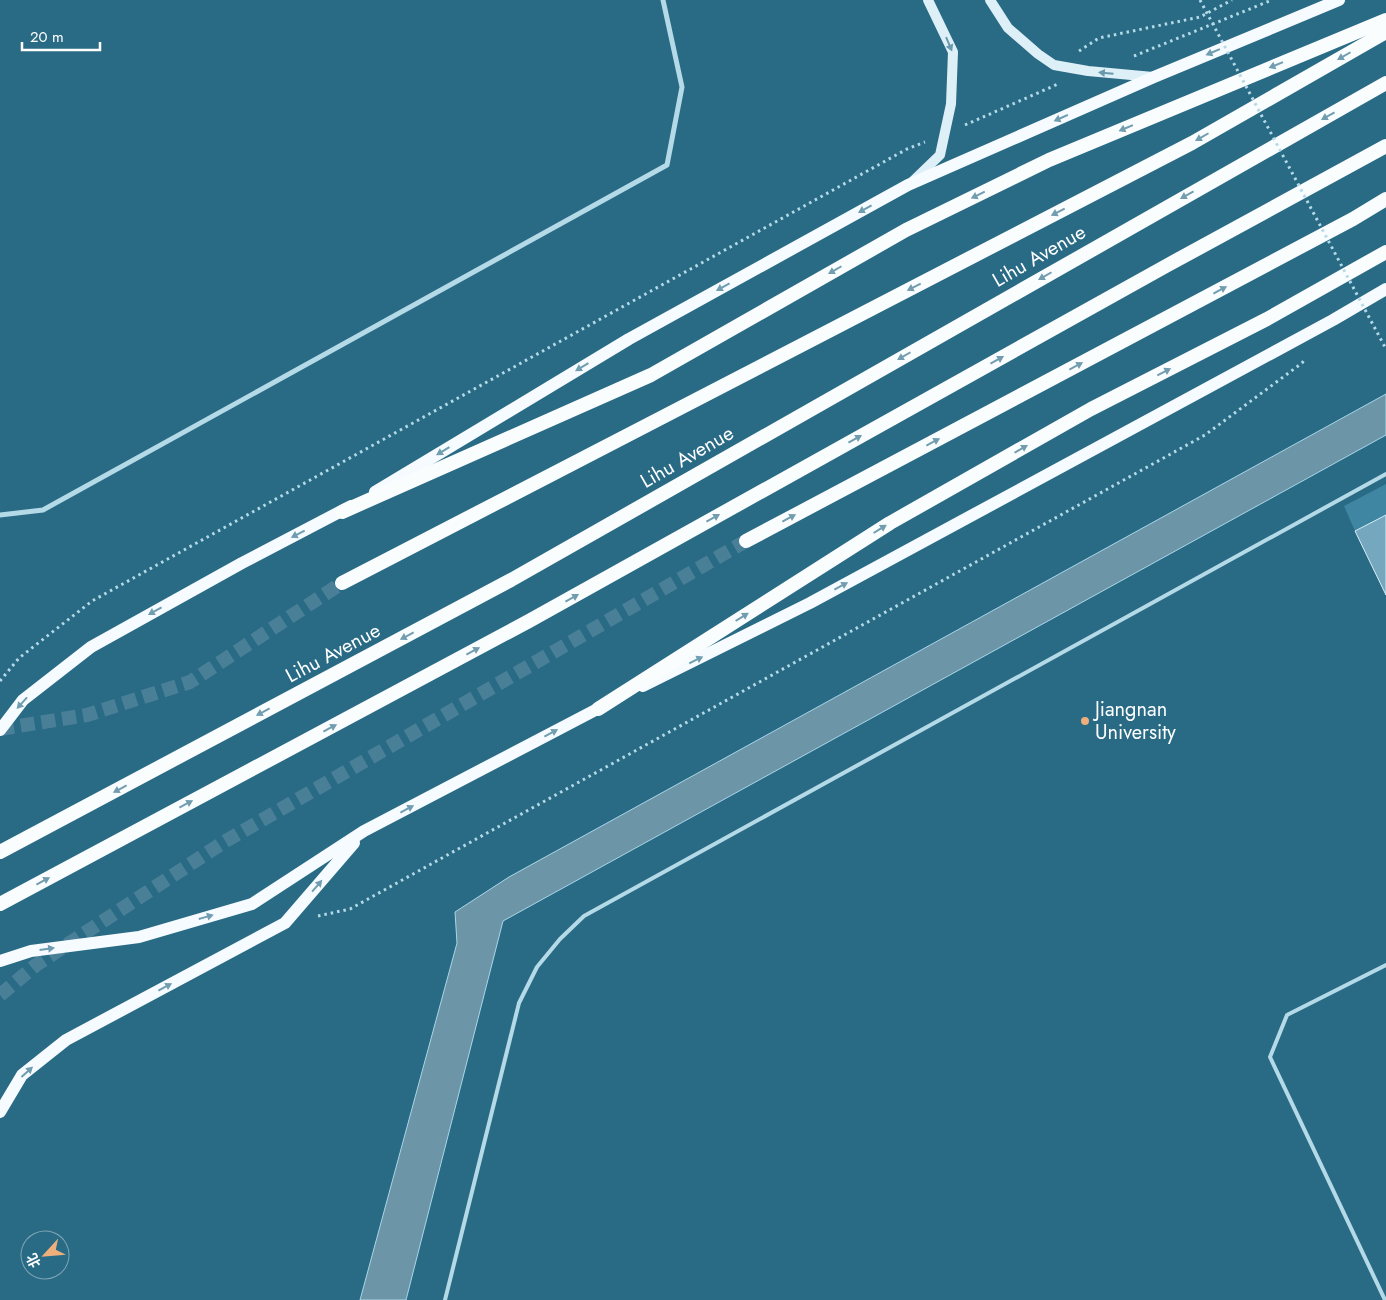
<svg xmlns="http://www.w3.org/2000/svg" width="1386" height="1300" font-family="Jost,'Noto Sans SC',sans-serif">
	<defs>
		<filter id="shadow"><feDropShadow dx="3" dy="5.5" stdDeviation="0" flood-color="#0009"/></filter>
	</defs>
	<rect width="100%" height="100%" fill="#296a85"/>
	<!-- green -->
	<path fill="#3e86a2" d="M1386,484V515L1355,531L1344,506Z"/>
	<!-- water -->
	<path fill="#6c96a8" stroke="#a9d6e8" d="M1386,394V435L503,921L406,1300H360L457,943L455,912L509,877Z"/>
	<!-- building -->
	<path fill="#75a8be" stroke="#d7edf6" filter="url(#shadow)" d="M1386,515V595L1355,531Z"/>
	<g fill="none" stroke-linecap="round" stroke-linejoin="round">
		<!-- trunk-tunnel -->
		<g stroke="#498097" stroke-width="14" stroke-dasharray="14 7" stroke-linecap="butt">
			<path d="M0,729L87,715L190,682L342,583"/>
			<path d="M0,995L36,965L224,842L746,541"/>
		</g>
		<!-- path -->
		<g stroke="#b4d9e7" stroke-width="3" stroke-dasharray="2.5 4" stroke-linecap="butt">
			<path d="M1079,51L1099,38L1200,17L1232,0"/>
			<path d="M1134,56L1272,0"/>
			<path d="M965,125L1058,84"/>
			<path d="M0,681L19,658L92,601L907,149L925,142"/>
			<path d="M318,916L350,909L1205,435L1302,363L1305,359"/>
		</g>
		<!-- service -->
		<g stroke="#b4d9e7" stroke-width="4">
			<path d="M445,1300L519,1003L537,967L560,939L584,916L1386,474"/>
			<path d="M1385,1300L1270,1057L1287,1015L1386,965"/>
		</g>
		<!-- minor -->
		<path stroke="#b4d9e7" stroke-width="5" d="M0,515L43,510L667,165L682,87L663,0"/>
		<!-- secondary -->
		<g stroke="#ddeff7" stroke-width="10">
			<path d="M990,0L1008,28L1038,54L1054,65L1088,71L1153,77"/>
			<path d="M913,181L940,155L951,104L953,52L928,0"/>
		</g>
		<!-- primary -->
		<g stroke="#f5fbfe" stroke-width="12">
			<path d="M375,492L629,339L908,185L1154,77L1339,0"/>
			<path d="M643,686L810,603L1333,320L1386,289"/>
			<path d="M0,730L23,700L91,647L242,563L351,506"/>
			<path d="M0,961L31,951L139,937L252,904L364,831L605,705"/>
			<path d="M0,1112L22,1075L66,1040L285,923L354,843"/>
		</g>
		<!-- trunk -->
		<g stroke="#fafdfe" stroke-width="14">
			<path d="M342,512L651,375L906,230L1049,160L1386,20"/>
			<path d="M746,541L1353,219L1386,199"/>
			<path d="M342,583L1192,143L1386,32"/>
			<path d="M598,709L890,523L1091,409L1267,319L1386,252"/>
			<path d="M0,852L511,580L1386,83"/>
			<path d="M0,904L529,621L1166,266L1386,146"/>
		</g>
		<!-- path-bridge -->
		<path stroke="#b4d9e7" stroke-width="3" stroke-dasharray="2.5 4" stroke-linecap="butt" d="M1200,0L1386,349"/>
	</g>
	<!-- one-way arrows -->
	<defs><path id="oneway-solid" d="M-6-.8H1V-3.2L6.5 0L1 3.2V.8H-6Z" transform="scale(1.25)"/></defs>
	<g fill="#6899ad">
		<use href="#oneway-solid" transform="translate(949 44) rotate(67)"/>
		<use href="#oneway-solid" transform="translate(1106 73) rotate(-175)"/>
	</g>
	<g fill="#709daf">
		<use href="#oneway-solid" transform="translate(1213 52) rotate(157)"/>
		<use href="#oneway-solid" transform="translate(1061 118) rotate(156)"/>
		<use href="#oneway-solid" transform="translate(865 209) rotate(151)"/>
		<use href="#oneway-solid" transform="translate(723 287) rotate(151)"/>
		<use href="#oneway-solid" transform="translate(582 367) rotate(149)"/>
		<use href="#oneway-solid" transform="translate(443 451) rotate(149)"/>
		<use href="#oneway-solid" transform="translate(298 534) rotate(153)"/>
		<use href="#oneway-solid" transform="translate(841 586) rotate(-28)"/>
		<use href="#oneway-solid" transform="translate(155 611) rotate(151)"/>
		<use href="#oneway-solid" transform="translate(696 660) rotate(-26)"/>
		<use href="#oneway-solid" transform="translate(22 703) rotate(132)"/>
		<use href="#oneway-solid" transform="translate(551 733) rotate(-28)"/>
		<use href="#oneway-solid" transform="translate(407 809) rotate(-28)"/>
		<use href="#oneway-solid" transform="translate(317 886) rotate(-49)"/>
		<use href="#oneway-solid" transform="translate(206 917) rotate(-16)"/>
		<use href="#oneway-solid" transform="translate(47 949) rotate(-8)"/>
		<use href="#oneway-solid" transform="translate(165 987) rotate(-28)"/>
		<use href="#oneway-solid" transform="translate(27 1072) rotate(-42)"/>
	</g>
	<g fill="#729daf">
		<use href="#oneway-solid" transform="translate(1344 56) rotate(150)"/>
		<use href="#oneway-solid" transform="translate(1276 65) rotate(158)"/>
		<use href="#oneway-solid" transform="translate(1328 116) rotate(151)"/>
		<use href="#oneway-solid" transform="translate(1126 128) rotate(157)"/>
		<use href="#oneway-solid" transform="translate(1202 137) rotate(150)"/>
		<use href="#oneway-solid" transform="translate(978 195) rotate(154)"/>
		<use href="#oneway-solid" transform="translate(1187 195) rotate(151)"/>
		<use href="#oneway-solid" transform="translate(1058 212) rotate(153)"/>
		<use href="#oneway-solid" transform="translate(835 270) rotate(150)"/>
		<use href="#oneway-solid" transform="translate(1045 276) rotate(150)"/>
		<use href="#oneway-solid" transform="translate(914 287) rotate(153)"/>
		<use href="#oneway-solid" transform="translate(1220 290) rotate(-28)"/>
		<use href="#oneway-solid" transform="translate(904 356) rotate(150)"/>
		<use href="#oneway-solid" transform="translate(997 360) rotate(-29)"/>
		<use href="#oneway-solid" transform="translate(1076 366) rotate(-28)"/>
		<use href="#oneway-solid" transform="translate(1164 372) rotate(-27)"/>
		<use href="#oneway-solid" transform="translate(855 439) rotate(-29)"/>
		<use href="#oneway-solid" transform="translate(933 442) rotate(-28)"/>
		<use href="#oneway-solid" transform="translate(1021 449) rotate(-30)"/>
		<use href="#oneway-solid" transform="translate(713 518) rotate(-29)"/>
		<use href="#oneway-solid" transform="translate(789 518) rotate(-28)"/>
		<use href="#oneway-solid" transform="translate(880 529) rotate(-32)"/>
		<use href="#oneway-solid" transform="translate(572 598) rotate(-29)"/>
		<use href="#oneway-solid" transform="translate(742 617) rotate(-32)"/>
		<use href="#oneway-solid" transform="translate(407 636) rotate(152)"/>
		<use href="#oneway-solid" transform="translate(473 651) rotate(-28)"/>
		<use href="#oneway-solid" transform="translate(263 712) rotate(152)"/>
		<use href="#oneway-solid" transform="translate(330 728) rotate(-28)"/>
		<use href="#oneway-solid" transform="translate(120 789) rotate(152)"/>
		<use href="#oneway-solid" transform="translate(186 804) rotate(-28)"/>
		<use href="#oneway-solid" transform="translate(43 881) rotate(-28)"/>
	</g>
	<!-- markers -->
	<circle fill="#efaf7b" stroke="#296a85" stroke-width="2" cx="1085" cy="721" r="5"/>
	<g text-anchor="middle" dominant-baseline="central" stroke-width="5" stroke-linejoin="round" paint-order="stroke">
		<!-- street labels -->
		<g font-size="20" fill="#fff" stroke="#296a85">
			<text transform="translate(1039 256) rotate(-30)">Lihu Avenue</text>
			<text transform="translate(687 457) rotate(-30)">Lihu Avenue</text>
			<text transform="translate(333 653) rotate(-28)">Lihu Avenue</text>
		</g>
		<!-- poi labels -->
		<g font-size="20" fill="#fff" stroke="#296a85" text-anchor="start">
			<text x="1095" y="709">Jiangnan<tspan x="1095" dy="23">University</tspan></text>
		</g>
	</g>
	<!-- north arrow -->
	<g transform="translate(45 1255) rotate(244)"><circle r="24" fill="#296a85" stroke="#7fa6b6"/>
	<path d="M0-4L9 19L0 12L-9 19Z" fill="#efaf7b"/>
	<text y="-8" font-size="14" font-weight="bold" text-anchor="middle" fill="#ffffff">北</text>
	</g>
	<!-- scale -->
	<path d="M22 42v8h78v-8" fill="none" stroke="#ffffff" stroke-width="2.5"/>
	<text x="30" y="42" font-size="15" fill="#ffffff" stroke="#296a85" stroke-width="4" paint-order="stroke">20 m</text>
</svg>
